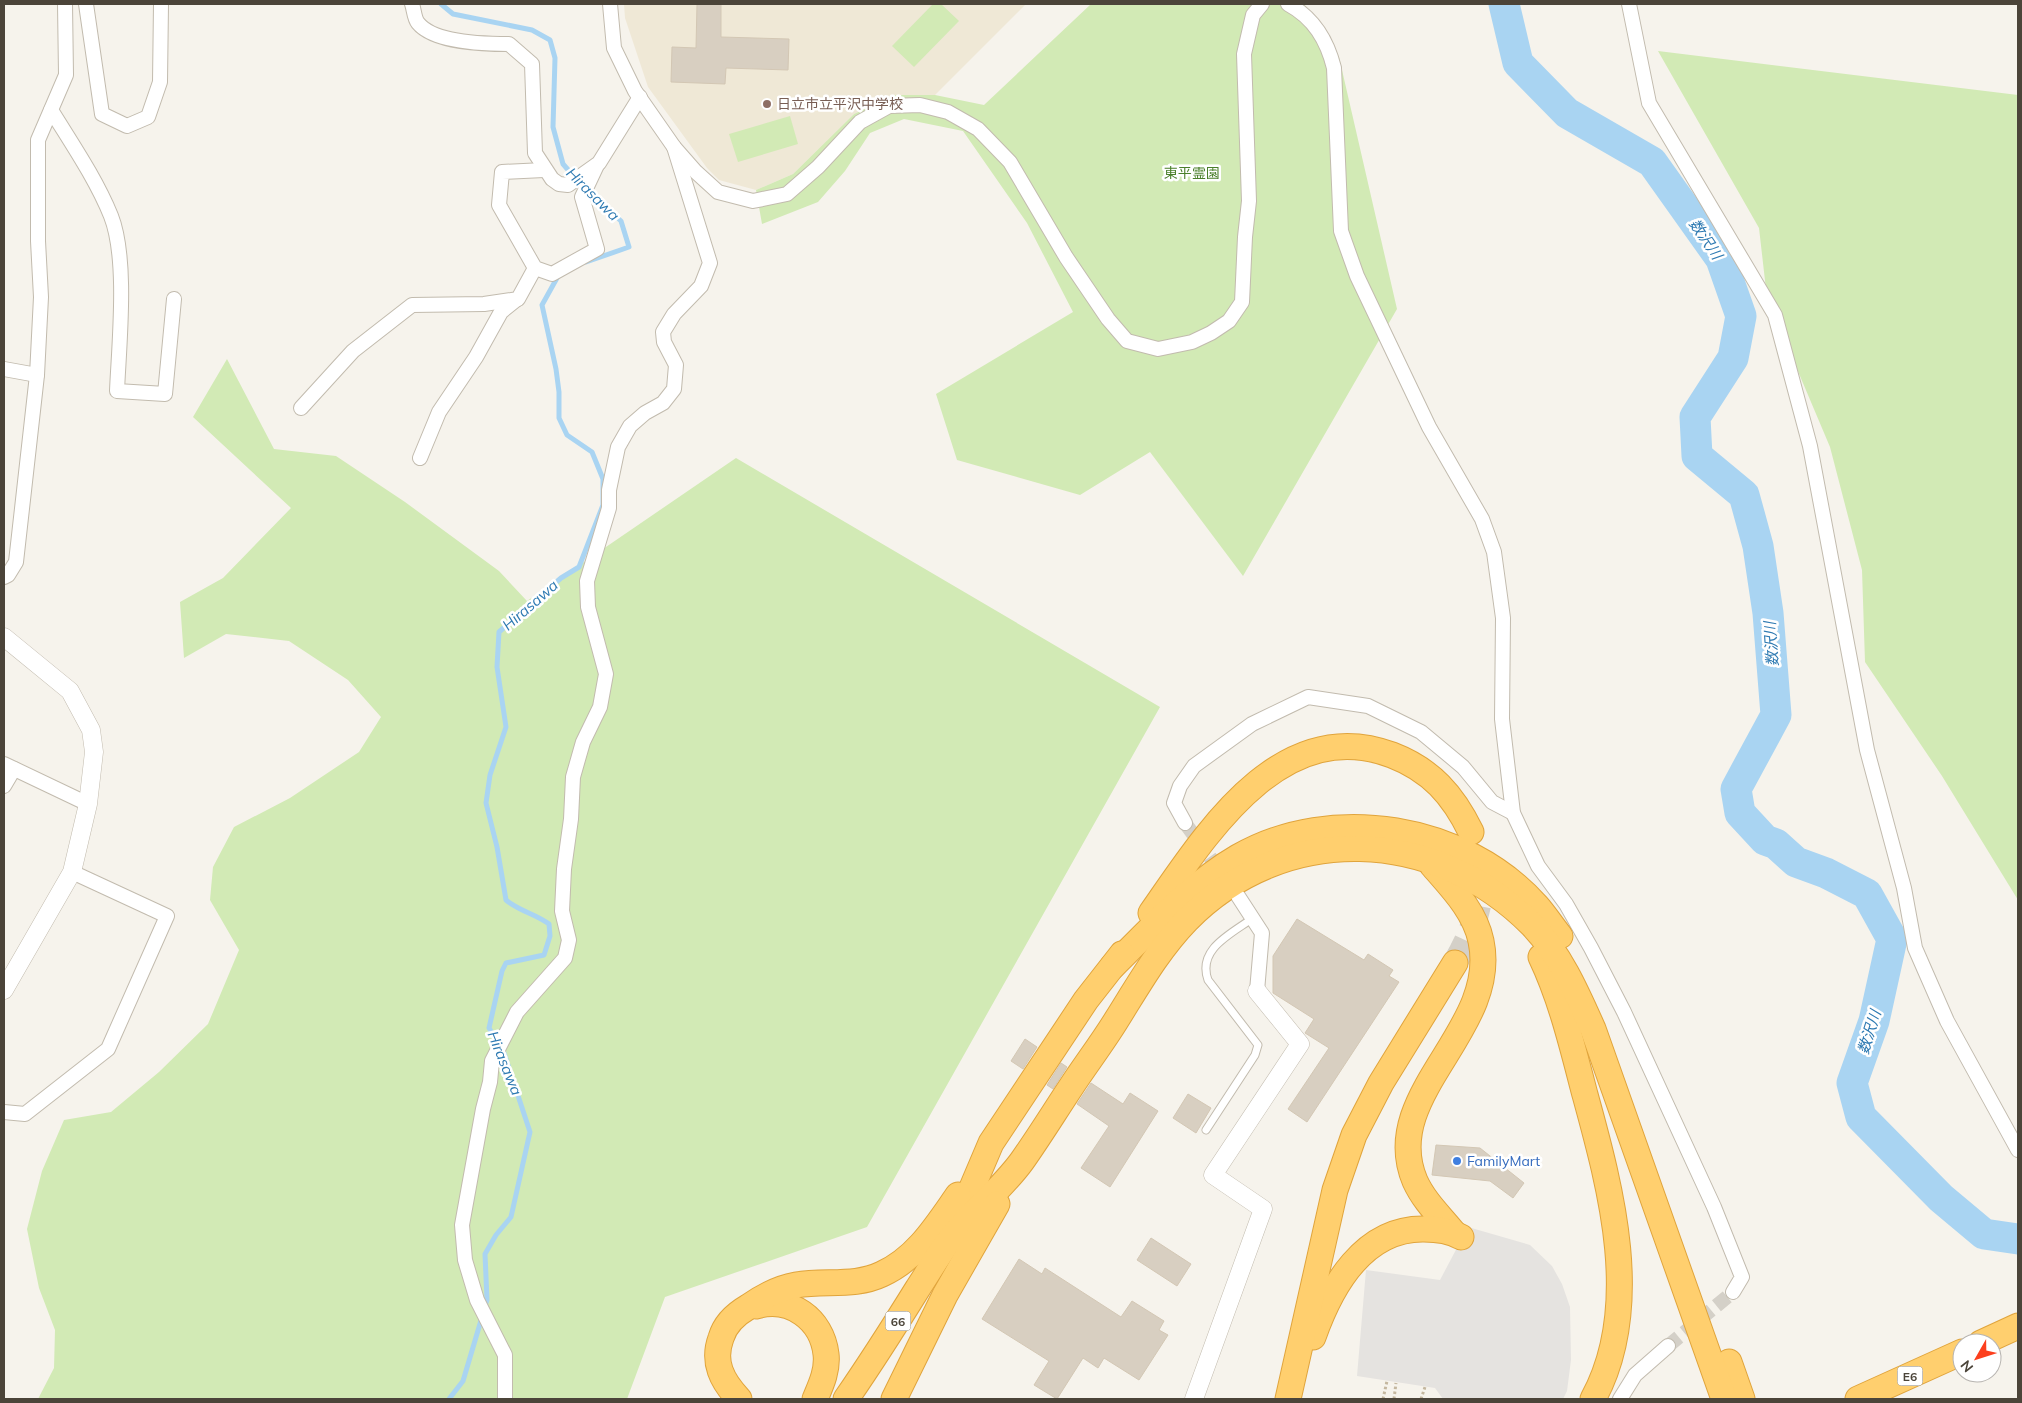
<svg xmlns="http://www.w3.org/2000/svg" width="2022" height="1403" font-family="Mulish,'Noto Sans JP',sans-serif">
	<rect width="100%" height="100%" fill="#f6f3ec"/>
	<!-- education -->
	<path fill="#efe8d6" d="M624,4H1026L935,95H895L854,114L793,174L756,190L719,180L707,168L648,87L625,18Z"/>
	<!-- green -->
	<g fill="#d2eab5">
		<path d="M933,4H941L959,21L914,67L892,46Z"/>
		<path d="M1091,4H1304L1339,57L1397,309L1243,576L1150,452L1080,495L957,460L936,394L1073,312L1027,223L963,131L904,119L870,133L845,171L818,202L762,224L756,190L793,174L854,114L895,95H935L984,105Z"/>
		<path d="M1658,51L2018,95V900L1942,776L1865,662L1862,570L1830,447L1767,298L1759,228Z"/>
		<path d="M790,116L798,144L738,162L729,134Z"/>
		<path d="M227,359L274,449L336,456L405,502L499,571L527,601L736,458L1160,707L867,1227L665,1297L627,1399H38L54,1368L55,1330L39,1288L27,1229L42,1171L64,1120L111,1112L159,1072L208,1024L239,950L210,900L213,867L234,827L290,798L359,752L381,717L348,680L289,641L226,634L184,658L180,602L223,578L291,508L193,417Z"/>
	</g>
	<!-- parking -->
	<path fill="#e5e3e0" d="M1468,1227L1530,1245L1552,1266L1562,1284L1570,1307L1571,1360L1567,1391L1563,1399H1443L1435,1388L1357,1376L1366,1270L1440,1280Z"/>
	<!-- water -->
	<path fill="#a9d4f2" d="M1986,1229L2018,1233V1244L1983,1240Z"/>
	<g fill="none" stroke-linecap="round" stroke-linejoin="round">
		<!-- stream -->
		<g stroke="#a9d4f2" stroke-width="5">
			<path d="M441,4L453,14L532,30L550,40L555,58L553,127L563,164L576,179"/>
			<path d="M586,262L629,247L621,221L587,191"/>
			<path d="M484,1309L487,1300L485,1254L496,1235L511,1217L530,1132L503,1050L489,1028L502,971L506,963L544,955L550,936L549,924C536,914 519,911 506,900L497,847L486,803L490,775L506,727L497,667L499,632L561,578L579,567L603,505V479L592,452L567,435L559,418V392L556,369L542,305L557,278"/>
			<path d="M449,1399L463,1381L482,1317"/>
		</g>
		<!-- river -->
		<path stroke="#a9d4f2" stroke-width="31" d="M1504,4L1518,63L1567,113L1652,162L1721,259L1741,316L1733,358L1695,417L1697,456L1744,495L1758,546L1768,613L1776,715L1736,789L1740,813L1765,840L1776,844L1796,862L1826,873L1867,894L1892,939L1874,1021L1852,1083L1861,1117L1941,1198L1984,1234L2018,1239"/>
	</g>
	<!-- building -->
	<g fill="#d8cfc1" stroke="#d3c7b4">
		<path d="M697,4H721V37L789,39L788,70L726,68L725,84L671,82L672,47L696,48Z"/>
		<path d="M1297,919L1364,960L1368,954L1393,970L1389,976L1399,982L1307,1122L1288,1109L1329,1048L1305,1033L1314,1019L1273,993V956Z"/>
		<path d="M1025,1039L1037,1047L1023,1069L1011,1061Z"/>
		<path d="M1061,1063L1067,1067L1053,1089L1047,1085Z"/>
		<path d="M1091,1083L1123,1104L1130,1093L1158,1111L1110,1187L1081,1168L1109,1126L1077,1104Z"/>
		<path d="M1188,1094L1211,1108L1196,1133L1173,1118Z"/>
		<path d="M1436,1145L1480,1148L1524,1183L1513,1198L1490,1181L1432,1175Z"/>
		<path d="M1151,1238L1191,1264L1177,1286L1137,1260Z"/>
		<path d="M1019,1259L1042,1274L1045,1268L1121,1317L1132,1301L1164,1321L1159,1330L1168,1335L1139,1380L1104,1358L1098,1368L1083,1358L1057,1399L1034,1385L1049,1361L982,1319Z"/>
	</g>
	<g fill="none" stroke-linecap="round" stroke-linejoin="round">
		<!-- minor-tunnel -->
		<g stroke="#d4d0c8" stroke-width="14" stroke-dasharray="14 7" stroke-linecap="butt">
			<path d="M1185,823L1223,875"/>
			<path d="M1668,1346L1733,1292"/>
		</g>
		<!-- motorway-tunnel -->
		<path stroke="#d4d0c8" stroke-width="25" stroke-dasharray="25 12" stroke-linecap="butt" d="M1455,963C1472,933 1486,901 1478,866"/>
		<defs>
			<path id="service" d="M1206,1130L1255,1055L1258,1045L1208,980C1197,949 1231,934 1253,918"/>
			<g id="minor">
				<path d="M86,4L102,114L127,126L148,117L160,82L161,4"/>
				<path d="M412,4C414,9 414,18 418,23C434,43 485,44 509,44L532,64L535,153L552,179L559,184L568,185L599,163L640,97"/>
				<path d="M610,4L614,48L635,91L674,147L696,172L718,192L753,201L787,194L818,167L860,122L889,106L920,105L948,112L978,129L1010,162L1066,257L1108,319L1127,341L1158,349L1192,342L1211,333L1229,321L1242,302L1245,237L1249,201L1244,54L1253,15L1262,4"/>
				<path d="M1288,4C1314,18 1327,40 1334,68L1341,231L1357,276L1429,427L1482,519L1494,552L1503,618L1502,719L1513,813L1538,866L1566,904L1591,948L1624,1012L1714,1207L1742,1277L1733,1292"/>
				<path d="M1629,4L1649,103L1775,315L1810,446L1867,750L1904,888L1915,948L1947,1021L2018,1150"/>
				<path d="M51,110C72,144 96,179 111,216C128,259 119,344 117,391L165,394L174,299"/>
				<path d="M544,170L502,172L499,205L535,268L552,274L597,249L582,197L597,165"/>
				<path d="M4,369L37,375"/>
				<path d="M301,408L353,351L412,305L484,304L518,299L535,268"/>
				<path d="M420,458L439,412L476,357L501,312L517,299"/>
				<path d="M4,577L8,575L16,562L37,375L41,297L38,241V140L66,75L65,4"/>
				<path d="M4,764L88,804"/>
				<path d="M4,786L14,769"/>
				<path d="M1185,823L1174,803L1180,786L1194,766L1252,724L1308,697L1368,706L1421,732L1463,767L1492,802L1513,813"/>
				<path d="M1238,896L1262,933L1257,991"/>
				<path d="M4,1112L25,1114L108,1049L167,916L72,872"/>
				<path d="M505,1399V1355L477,1300L465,1260L462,1225L483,1109L490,1082L492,1061L517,1012L565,958L569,940L562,911L564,869L571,819L573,777L583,742L600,707L606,674L588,607L587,581L609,508V490L618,447L630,426L645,413L663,403L674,389L676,365L664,342L663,332L674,314L701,286L710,263L674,147"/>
				<path d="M1620,1399L1635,1375L1668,1346"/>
			</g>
			<g id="tertiary">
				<path d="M4,637L70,691L91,730L94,752L88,804L72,872L4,990"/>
				<path d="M1194,1399L1263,1209L1213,1175L1300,1044L1257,991"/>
			</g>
			<g id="motorway">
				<path d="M1432,865C1451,887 1475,911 1481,941C1500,1031 1378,1094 1415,1181C1424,1201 1440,1216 1453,1232"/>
				<path d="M1151,913C1205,836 1280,713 1392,755C1431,770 1453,795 1471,832"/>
				<path d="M1541,957C1561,999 1572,1045 1584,1091C1610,1186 1644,1306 1593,1399"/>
				<path d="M1113,966C1152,928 1190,885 1238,857C1332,803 1465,825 1537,906C1545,915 1552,926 1560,936"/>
				<path d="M957,1223L991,1143L1086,1000L1122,954"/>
				<path d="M756,1306C790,1296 822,1319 826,1354C828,1370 821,1385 815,1399"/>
				<path d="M1313,1337C1331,1286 1364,1228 1424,1229C1437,1229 1451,1231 1461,1237"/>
				<path d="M1981,1343L2018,1326"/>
				<path d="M1729,1362L1742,1399"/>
				<path d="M739,1399C722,1381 712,1362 721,1338C725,1324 736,1314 748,1307C762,1297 779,1288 796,1285C826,1280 855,1287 882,1274C917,1258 937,1225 958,1195"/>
				<path d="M846,1399C871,1363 895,1325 918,1288C928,1273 937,1257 948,1242C971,1213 1001,1190 1022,1161C1039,1137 1055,1111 1071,1087C1086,1064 1103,1042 1117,1019C1139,984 1158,950 1187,920C1285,821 1435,827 1532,925C1560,954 1577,993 1593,1029L1724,1399"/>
				<path d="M894,1399L945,1295L997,1204"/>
				<path d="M1288,1399L1335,1190L1354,1135L1381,1083L1455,963"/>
				<path d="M1858,1399L1962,1352"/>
			</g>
		</defs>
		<!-- service casing -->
		<use href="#service" stroke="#c2bbae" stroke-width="9"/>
		<!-- minor casing -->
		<use href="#minor" stroke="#c2bbae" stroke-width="16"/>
		<!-- tertiary casing -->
		<use href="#tertiary" stroke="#c2bbae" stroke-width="19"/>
		<!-- motorway casing -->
		<use href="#motorway" stroke="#e0a43c" stroke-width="27"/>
		<!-- path -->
		<g stroke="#c4b79f" stroke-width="3" stroke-dasharray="2.5 2.5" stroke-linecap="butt">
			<path d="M1383,1399L1387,1381"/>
			<path d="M1394,1399L1396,1383"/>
			<path d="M1421,1399L1425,1387"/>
		</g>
		<!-- service -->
		<use href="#service" stroke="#fff" stroke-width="7"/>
		<!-- minor -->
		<use href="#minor" stroke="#fff" stroke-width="14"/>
		<!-- tertiary -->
		<use href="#tertiary" stroke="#fff" stroke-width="18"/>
		<!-- motorway -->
		<use href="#motorway" stroke="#ffcf6e" stroke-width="25"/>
	</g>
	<!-- markers -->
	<circle fill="#8d6e63" stroke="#fff" stroke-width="2" cx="767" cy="104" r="5"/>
	<circle fill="#3f7fe0" stroke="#fff" stroke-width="2" cx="1457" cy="1161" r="5"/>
	<g text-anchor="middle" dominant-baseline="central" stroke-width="5" stroke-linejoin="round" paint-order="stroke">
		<!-- shield labels -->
		<g fill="#fff" stroke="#817c74" stroke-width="1">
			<rect x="885.5" y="1311.5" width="25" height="19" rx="4"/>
			<rect x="1897.5" y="1366.5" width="25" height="19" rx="4"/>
		</g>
		<g font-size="12" font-weight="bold" fill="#4b4439">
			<text x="898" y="1321">66</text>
			<text x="1910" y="1376">E6</text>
		</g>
		<!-- education labels -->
		<g font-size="14" fill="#785e54" stroke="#fff" text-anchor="start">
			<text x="777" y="104">日立市立平沢中学校</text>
		</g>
		<!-- park labels -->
		<g font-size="14" fill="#4a7f2a" stroke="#fff">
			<text x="1192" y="173">東平霊園</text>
		</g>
		<!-- shop labels -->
		<g font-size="14" fill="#366cbe" stroke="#fff" text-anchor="start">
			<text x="1467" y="1161">FamilyMart</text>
		</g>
		<!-- water labels -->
		<g font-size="15" font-style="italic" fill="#2e7ab2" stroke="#fff">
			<text transform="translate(593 194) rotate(45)">Hirasawa</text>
			<text transform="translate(1706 239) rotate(56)">数沢川</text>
			<text transform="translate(530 605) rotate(-41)">Hirasawa</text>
			<text transform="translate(1771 644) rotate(-94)">数沢川</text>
			<text transform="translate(1869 1032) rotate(-73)">数沢川</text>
			<text transform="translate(505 1063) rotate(68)">Hirasawa</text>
		</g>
	</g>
	<!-- border -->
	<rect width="2022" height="1403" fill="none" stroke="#4b4439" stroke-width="10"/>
	<!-- north arrow -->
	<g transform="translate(1977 1358) rotate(231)"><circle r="24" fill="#ffffff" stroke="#b7b4b0"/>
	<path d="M0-4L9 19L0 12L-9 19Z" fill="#fc3f1d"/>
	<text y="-8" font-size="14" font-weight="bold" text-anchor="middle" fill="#4b4439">N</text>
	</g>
</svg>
